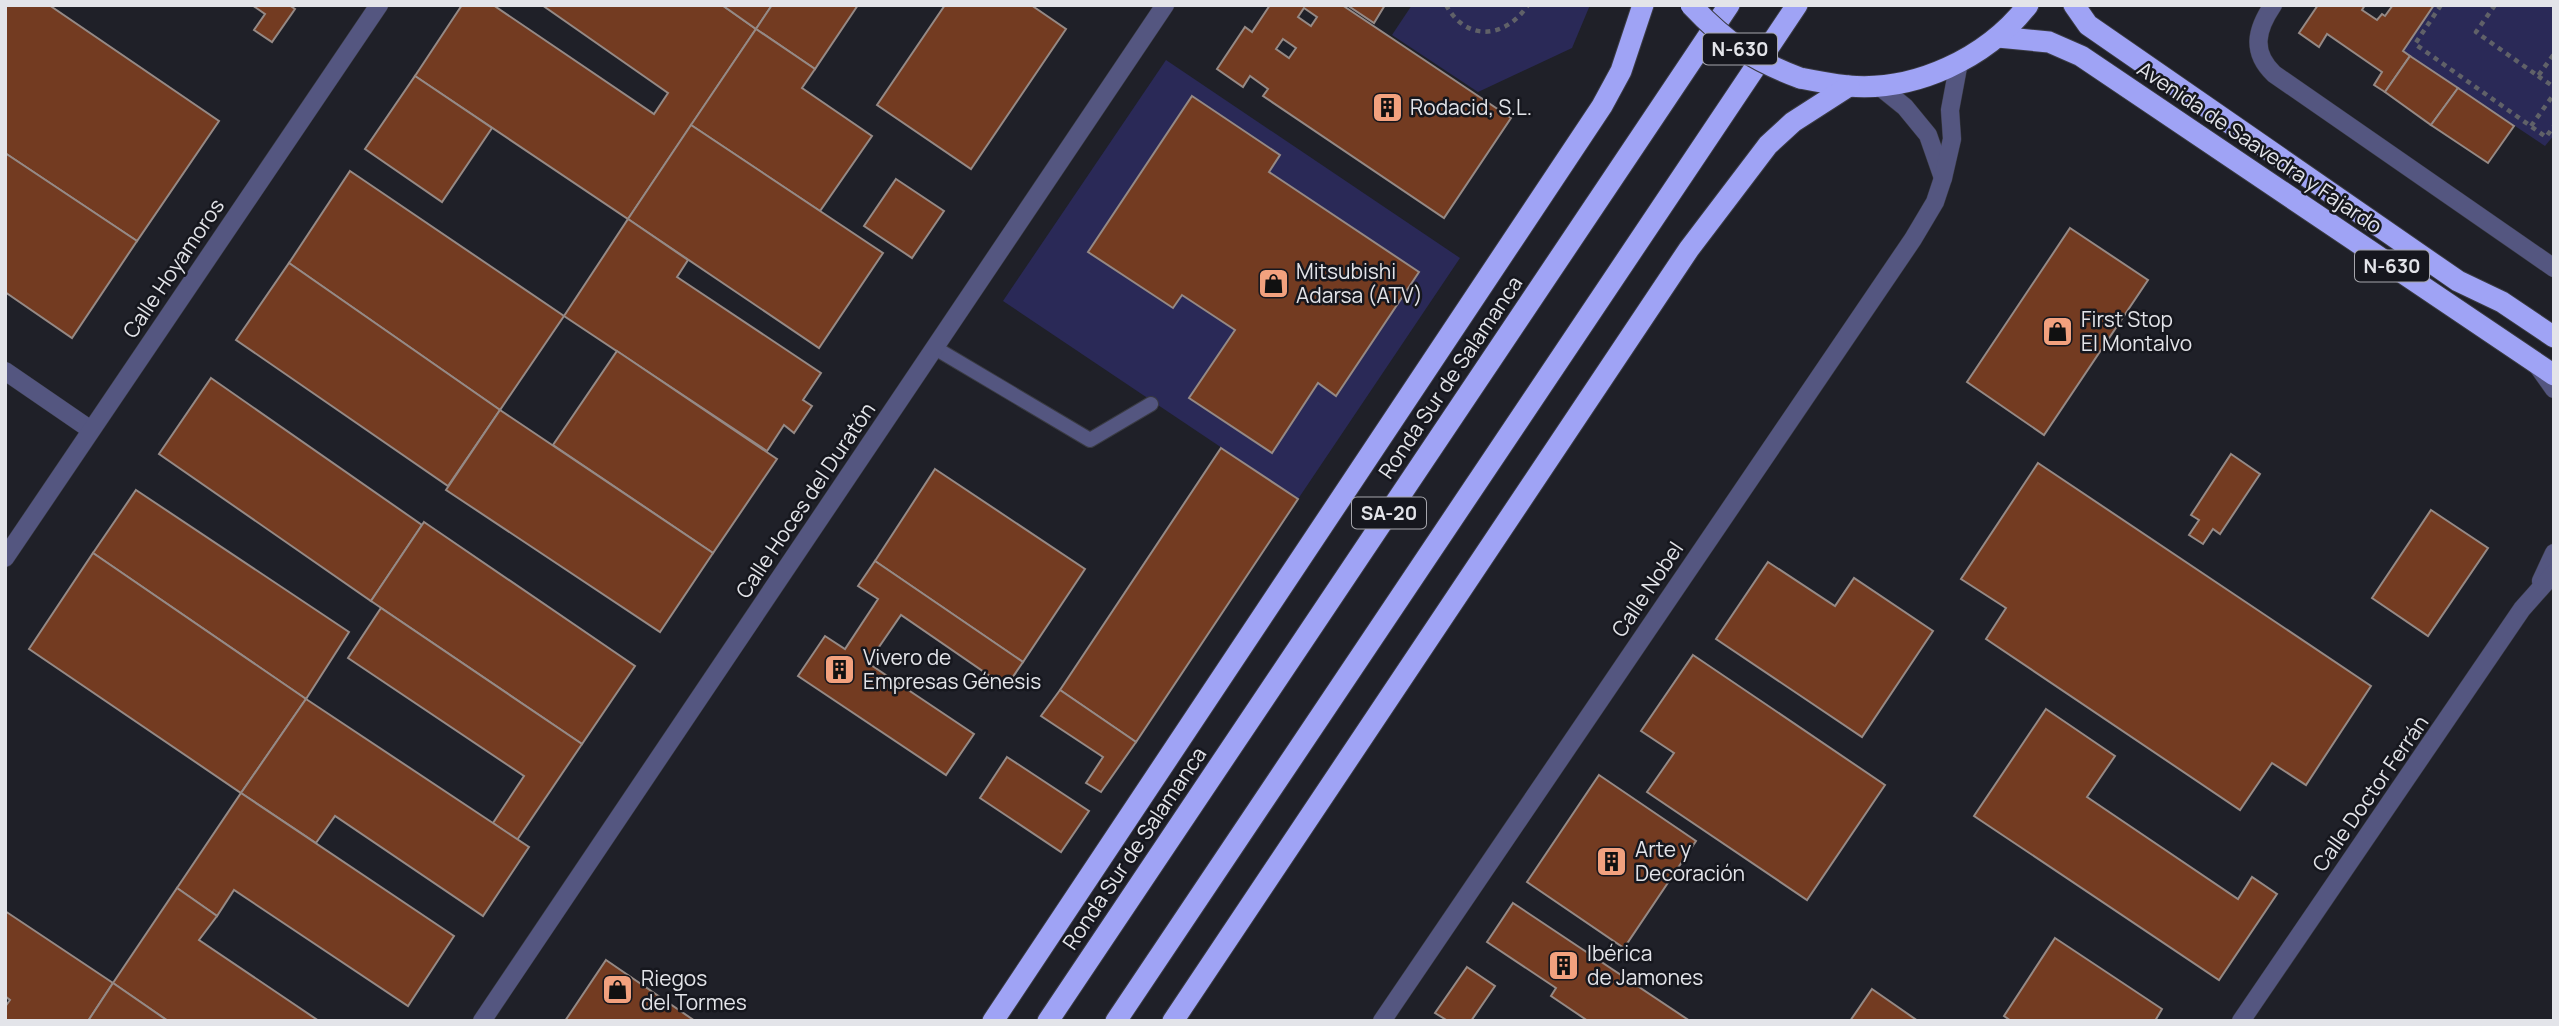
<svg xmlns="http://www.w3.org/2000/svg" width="2559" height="1026" font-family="Manrope,sans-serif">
	<rect width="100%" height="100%" fill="#1f2028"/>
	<!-- green -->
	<g fill="#2a2957">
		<path d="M1412,5H1590L1572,48L1478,92L1392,35Z"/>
		<path d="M2434,5H2554V135L2545,146L2403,51Z"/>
		<path d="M1166,60L1460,258L1298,499L1003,301Z"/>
	</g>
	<!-- building -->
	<g fill="#733b21" stroke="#958985" stroke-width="2" fill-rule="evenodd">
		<path d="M5,5H49L219,121L137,241L5,153Z"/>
		<path d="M252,5H289L295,9L272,42L254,30L265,14Z"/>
		<path d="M462,5H493L654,114L668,93L542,5H722L756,29L628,219L415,76Z"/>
		<path d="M722,5H772L756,29Z"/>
		<path d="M772,5H858L815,69L756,29Z"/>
		<path d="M945,5H1031L1066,29L971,169L877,105Z"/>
		<path d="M1270,5H1342L1511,118L1444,218L1263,96L1268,89L1250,76L1243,87L1217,69L1245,27L1252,32ZM1304,8L1317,17L1311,26L1298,17ZM1283,39L1296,48L1289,58L1276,49Z"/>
		<path d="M1347,5H1385L1374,23Z"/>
		<path d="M2318,5H2365L2362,10L2377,20L2382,14L2385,16L2393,5H2434L2403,51L2410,56L2385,92L2374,85L2382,72L2327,34L2319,47L2299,33Z"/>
		<path d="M756,29L815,69L802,88L872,136L820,211L691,125Z"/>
		<path d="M2410,56L2458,88L2431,125L2385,92Z"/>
		<path d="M415,76L492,128L442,202L365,149Z"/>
		<path d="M2458,88L2514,126L2488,163L2431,125Z"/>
		<path d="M1192,96L1280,155L1269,172L1419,272L1336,396L1318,383L1272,453L1189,398L1235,330L1182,295L1173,308L1088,252Z"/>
		<path d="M691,125L883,253L819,348L628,219Z"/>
		<path d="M5,153L137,241L72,338L5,292Z"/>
		<path d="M350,171L564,316L500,410L289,263Z"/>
		<path d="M896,179L944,211L912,258L864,226Z"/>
		<path d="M628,219L688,260L677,277L821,373L803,400L812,406L794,433L784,425L767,451L564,316Z"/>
		<path d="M2070,228L2148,280L2044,435L1967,382Z"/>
		<path d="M289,263L500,410L448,486L236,340Z"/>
		<path d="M617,351L777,459L713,553L553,445Z"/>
		<path d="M211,378L422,525L371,601L159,454Z"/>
		<path d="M500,410L713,553L660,632L446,490Z"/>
		<path d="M1221,448L1298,499L1136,742L1060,690Z"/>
		<path d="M2231,454L2260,474L2220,534L2213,529L2203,544L2189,535L2199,520L2191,515Z"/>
		<path d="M2038,463L2371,686L2306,785L2272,763L2240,810L1986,639L2006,608L1961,579Z"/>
		<path d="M935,469L1085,569L1023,662L875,561Z"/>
		<path d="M136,490L349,632L306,699L93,553Z"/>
		<path d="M2431,510L2488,548L2428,636L2372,598Z"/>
		<path d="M424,522L635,666L582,744L371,601Z"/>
		<path d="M93,553L306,699L241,793L29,649Z"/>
		<path d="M875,561L1023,662L1006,687L901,615L868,663L974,734L946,775L798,676L825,636L845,649L878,599L858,586Z"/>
		<path d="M1768,562L1835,606L1854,578L1933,631L1862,737L1716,639Z"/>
		<path d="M381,608L582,744L517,840L493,823L524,776L348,658Z"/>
		<path d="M1693,655L1885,785L1807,900L1647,792L1674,753L1641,731Z"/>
		<path d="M1060,690L1136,742L1101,792L1086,783L1103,757L1041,716Z"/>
		<path d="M306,699L529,847L483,916L335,816L316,843L241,793Z"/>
		<path d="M2046,709L2115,756L2087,797L2238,899L2252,877L2277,894L2219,980L1974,816Z"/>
		<path d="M1007,757L1089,811L1061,852L980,798Z"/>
		<path d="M1599,775L1696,841L1624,948L1527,882Z"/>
		<path d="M241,793L454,936L408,1006L234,890L217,916L177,888Z"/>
		<path d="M177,888L217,916L199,940L319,1021H168L113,983Z"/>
		<path d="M1513,903L1690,1021H1588L1551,996L1556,988L1487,942Z"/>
		<path d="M5,911L113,983L88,1021H5V1007L10,1000L5,996Z"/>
		<path d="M2055,938L2162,1009L2155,1021H2011L2004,1016Z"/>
		<path d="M606,960L695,1021H565Z"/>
		<path d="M1467,967L1495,986L1471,1021H1448L1435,1013Z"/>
		<path d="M113,983L168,1021H88Z"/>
		<path d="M1872,989L1918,1021H1850Z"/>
	</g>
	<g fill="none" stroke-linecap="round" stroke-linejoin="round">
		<defs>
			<path id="lane" d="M935,348L1090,440L1151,404"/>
			<g id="street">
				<path d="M2273,5C2256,30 2251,52 2274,74L2554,268"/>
				<path d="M1879,86L1905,107L1928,135L1943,178"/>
				<path d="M2537,365L2554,389"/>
				<path d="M5,371L91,430"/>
				<path d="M5,558L379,5"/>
				<path d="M2541,581L2554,553"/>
				<path d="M482,1021L1165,5"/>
				<path d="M1382,1021L1913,239L1935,202L1943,178L1952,139L1950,110L1959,62"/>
				<path d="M2241,1021L2522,609L2554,573"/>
			</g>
			<g id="highway">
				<path d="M2074,5L2088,25L2458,281L2502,302L2554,337"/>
				<path d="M1998,37L2049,42L2081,56L2554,375"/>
				<path d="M1800,78C1815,81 1832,84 1848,86C1915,92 1987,58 2028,5"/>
				<path d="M993,1021L1602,106L1621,71L1643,5"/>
				<path d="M1048,1021L1729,5"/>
				<path d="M1116,1021L1797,5"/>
				<path d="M1173,1021L1689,249L1768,145L1793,122L1849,86"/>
			</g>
		</defs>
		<!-- lane casing -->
		<use href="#lane" stroke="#3a3b43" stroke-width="16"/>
		<!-- street casing -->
		<use href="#street" stroke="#3a3b43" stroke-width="19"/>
		<!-- highway casing -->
		<use href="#highway" stroke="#3a3b43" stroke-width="23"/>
		<!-- path -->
		<g stroke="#606168" stroke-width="4.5" stroke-dasharray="5 5" stroke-linecap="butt">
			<path d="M1446,5C1467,43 1506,38 1528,5"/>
			<path d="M2441,5L2415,44L2546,137L2554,126"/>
			<path d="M2495,5L2476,32L2538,76L2554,54"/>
			<path d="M2538,76L2554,87"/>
			<path d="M2531,126L2554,94"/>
		</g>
		<!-- lane -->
		<use href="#lane" stroke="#545680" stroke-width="14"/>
		<!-- street -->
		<use href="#street" stroke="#545680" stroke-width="18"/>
		<!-- highway -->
		<use href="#highway" stroke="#9fa3f5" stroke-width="21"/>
		<defs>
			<path id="highway-bridge" d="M1691,5C1726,42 1752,60 1800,78"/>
		</defs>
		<!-- highway-bridge casing -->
		<use href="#highway-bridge" stroke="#3a3b43" stroke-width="23" stroke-linecap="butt"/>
		<!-- highway-bridge -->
		<use href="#highway-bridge" stroke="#9fa3f5" stroke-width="21"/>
	</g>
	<!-- icons -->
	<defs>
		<symbol id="building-square" viewBox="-11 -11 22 22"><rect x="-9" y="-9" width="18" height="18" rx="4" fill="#f2a17e" stroke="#16171e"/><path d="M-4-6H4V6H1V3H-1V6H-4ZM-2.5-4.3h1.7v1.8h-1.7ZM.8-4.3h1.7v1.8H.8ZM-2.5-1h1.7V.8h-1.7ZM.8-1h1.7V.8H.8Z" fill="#111"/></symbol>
		<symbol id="shop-square" viewBox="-11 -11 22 22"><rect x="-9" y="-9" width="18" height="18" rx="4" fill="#f2a17e" stroke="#16171e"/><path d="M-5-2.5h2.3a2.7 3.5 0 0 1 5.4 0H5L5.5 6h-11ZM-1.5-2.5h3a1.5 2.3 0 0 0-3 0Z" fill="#111"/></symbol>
	</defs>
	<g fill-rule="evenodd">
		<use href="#building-square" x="1370" y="90" width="35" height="35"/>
		<use href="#shop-square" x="1256" y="266" width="35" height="35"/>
		<use href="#shop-square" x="2040" y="314" width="35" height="35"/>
		<use href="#building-square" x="822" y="652" width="35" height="35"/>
		<use href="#building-square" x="1594" y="844" width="35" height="35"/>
		<use href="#building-square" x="1546" y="948" width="35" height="35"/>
		<use href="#shop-square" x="600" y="972" width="35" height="35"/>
	</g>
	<g text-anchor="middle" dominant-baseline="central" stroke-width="5" stroke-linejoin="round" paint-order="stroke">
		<!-- shield labels -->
		<g fill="#16171e" stroke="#a6a6ac" stroke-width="2">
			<rect x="1703" y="33.5" width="74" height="31" rx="5"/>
			<rect x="2355" y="250.5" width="74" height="31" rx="5"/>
			<rect x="1352" y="497.5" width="74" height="31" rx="5"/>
		</g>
		<g font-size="19" font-weight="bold" fill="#e3e4e9">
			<text x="1740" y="49">N-630</text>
			<text x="2392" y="266">N-630</text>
			<text x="1389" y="513">SA-20</text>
		</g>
		<!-- poi labels -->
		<g font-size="21" fill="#e3e4e9" stroke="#16171e" text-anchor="start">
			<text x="1410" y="107">Rodacid, S.L.</text>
			<text x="1296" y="271">Mitsubishi<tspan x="1296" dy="24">Adarsa (ATV)</tspan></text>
			<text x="2081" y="319">First Stop<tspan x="2081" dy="24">El Montalvo</tspan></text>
			<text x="863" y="657">Vivero de<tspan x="863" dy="24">Empresas Génesis</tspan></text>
			<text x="1635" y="849">Arte y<tspan x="1635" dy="24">Decoración</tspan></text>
			<text x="1587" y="953">Ibérica<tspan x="1587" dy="24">de Jamones</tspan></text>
			<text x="641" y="978">Riegos<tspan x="641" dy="24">del Tormes</tspan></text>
		</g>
		<!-- street labels -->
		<g font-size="21" fill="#e3e4e9" stroke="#16171e">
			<text transform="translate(2260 147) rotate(34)">Avenida de Saavedra y Fajardo</text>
			<text transform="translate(173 268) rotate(-56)">Calle Hoyamoros</text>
			<text transform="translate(1450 377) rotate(-56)">Ronda Sur de Salamanca</text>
			<text transform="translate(805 500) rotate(-56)">Calle Hoces del Duratón</text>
			<text transform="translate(1647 589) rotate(-56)">Calle Nobel</text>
			<text transform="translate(2370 793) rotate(-55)">Calle Doctor Ferrán</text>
			<text transform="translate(1134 848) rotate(-56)">Ronda Sur de Salamanca</text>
		</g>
	</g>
	<!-- border -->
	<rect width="2559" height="1026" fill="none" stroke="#e3e4e9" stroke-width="14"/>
</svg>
